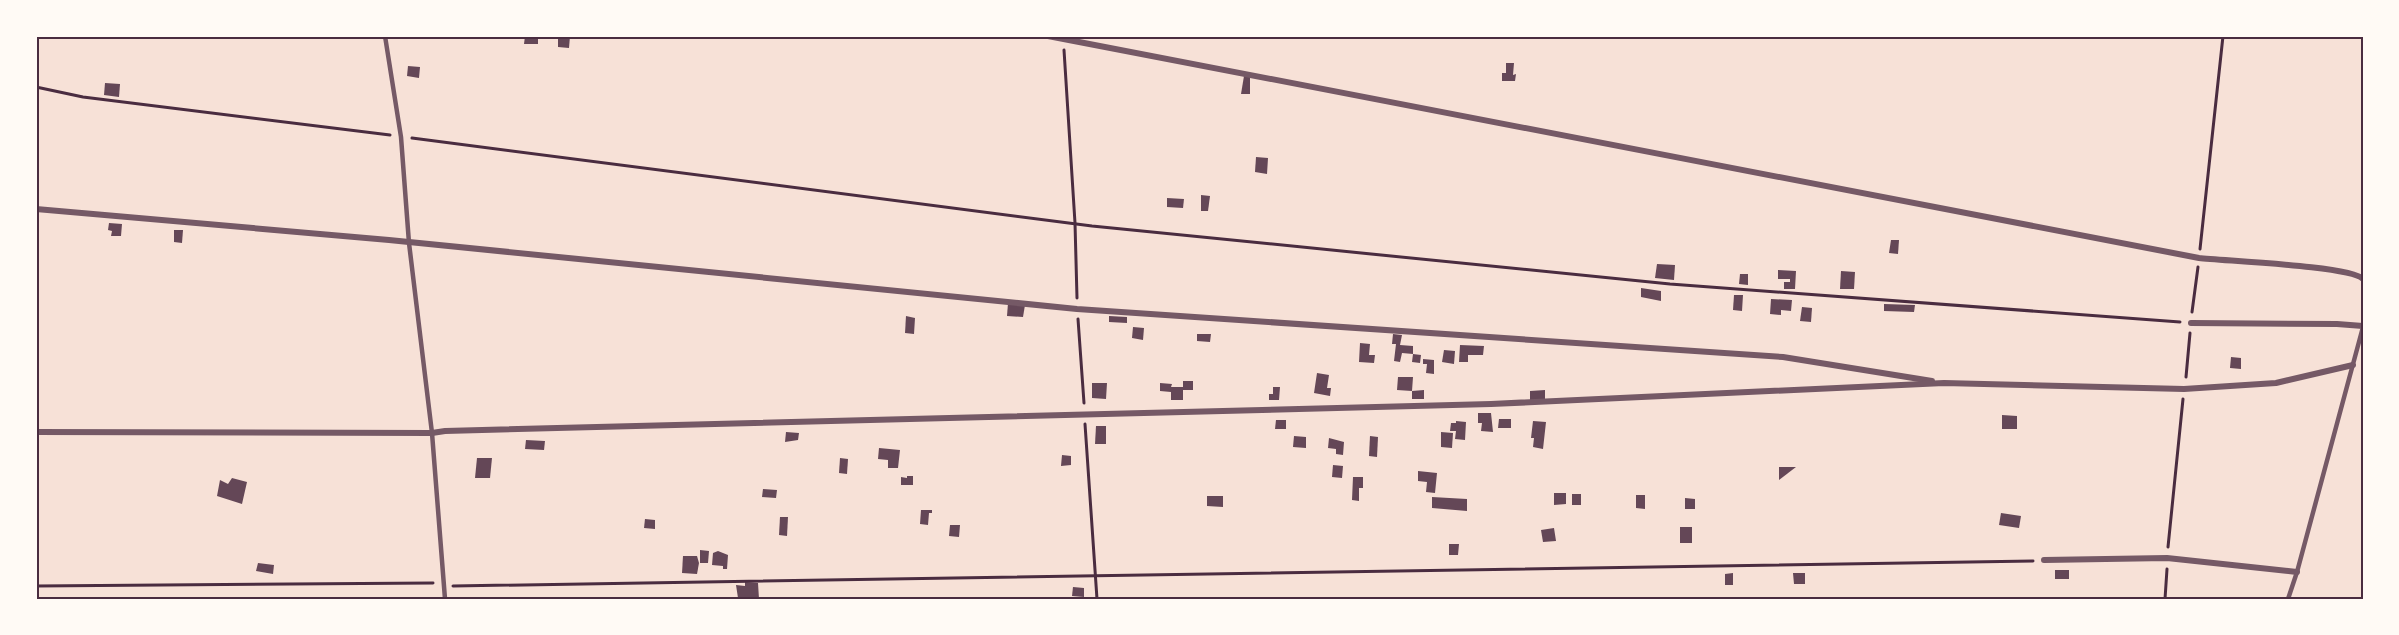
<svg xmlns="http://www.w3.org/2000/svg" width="2399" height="635" font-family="'Varela Round',sans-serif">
	<rect width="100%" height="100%" fill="#f7e1d7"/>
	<!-- building -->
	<g fill="#644757">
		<path d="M525,36H538V44H524Z"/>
		<path d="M558,36H570L569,48L558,47Z"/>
		<path d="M1506,63H1514L1513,75L1516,74L1515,81H1502V73H1506Z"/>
		<path d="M408,66L420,67L419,78L407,76Z"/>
		<path d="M1244,76H1250V94H1241Z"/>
		<path d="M105,83L120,84L119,97L104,95Z"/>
		<path d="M1256,157L1268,158L1267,174L1255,172Z"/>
		<path d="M1201,195L1210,196L1208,211H1201Z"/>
		<path d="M1167,198L1184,199L1183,208L1167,207Z"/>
		<path d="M109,223L122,224L121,236H111L112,231L108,230Z"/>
		<path d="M174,230H183L182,243L174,242Z"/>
		<path d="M1891,240H1899L1898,254L1889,253Z"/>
		<path d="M1657,264L1675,265L1674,280L1655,278Z"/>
		<path d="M1778,270L1796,271L1795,289H1784V282H1790V279H1778Z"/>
		<path d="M1841,271L1855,272L1854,289H1840Z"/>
		<path d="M1740,274H1748V285L1739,284Z"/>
		<path d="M1641,288L1661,291V301L1641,297Z"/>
		<path d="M1734,295H1743L1742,311L1733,310Z"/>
		<path d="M1771,299L1792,300L1791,311L1781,310V315L1770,314Z"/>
		<path d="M1008,303L1025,305L1023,317L1007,316Z"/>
		<path d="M1884,304L1915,305L1914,312L1884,311Z"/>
		<path d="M1802,307L1812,308L1811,322L1800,321Z"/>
		<path d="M906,316L915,318L914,334L905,333Z"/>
		<path d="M1109,316L1127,317V323L1109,322Z"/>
		<path d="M1133,327L1144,328L1143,340L1132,338Z"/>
		<path d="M1197,334H1211L1210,342L1197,341Z"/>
		<path d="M1393,334L1402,335L1400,345L1413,346V354L1421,355L1420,363L1412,362L1413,354L1402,353L1400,362L1394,361L1396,344H1392Z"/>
		<path d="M1360,343L1370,344L1369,355H1375L1374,363L1359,362Z"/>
		<path d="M1460,345L1484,346L1483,355H1468V362H1459Z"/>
		<path d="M1444,350L1455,351L1454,364L1442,362Z"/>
		<path d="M2231,357L2241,358V369L2230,368Z"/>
		<path d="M1423,359L1434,360V374L1426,373L1427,364H1423Z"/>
		<path d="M1317,373L1329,375L1327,388H1331L1330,396L1314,393Z"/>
		<path d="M1398,377H1413L1412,391L1424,390V399H1412V391L1397,390Z"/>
		<path d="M1183,381H1193V390H1183V400H1171V392L1160,391V383L1172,384L1171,387H1183Z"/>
		<path d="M1092,383H1107L1106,399L1092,398Z"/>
		<path d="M1273,387H1280L1279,400H1269V394H1273Z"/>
		<path d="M1545,390V402H1530V391Z"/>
		<path d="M1478,413H1491L1493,432L1481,431L1482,423H1478Z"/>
		<path d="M2002,415L2017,416V429H2002Z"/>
		<path d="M1499,419H1511V428H1498Z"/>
		<path d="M1276,420H1286V429H1275Z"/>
		<path d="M1456,421L1466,422L1465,440L1455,439L1456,431H1450L1451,423H1456Z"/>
		<path d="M1533,421L1546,422L1543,449L1533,447L1534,438H1531Z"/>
		<path d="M1096,426H1106V444H1095Z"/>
		<path d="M786,432L799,433L798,440L785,442Z"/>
		<path d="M1441,432L1453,433L1452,448L1441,447Z"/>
		<path d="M1294,436L1306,437V448L1293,447Z"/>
		<path d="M1370,436L1378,437L1377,457L1369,456Z"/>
		<path d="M1329,438L1344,442L1343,455L1336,454V449L1328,448Z"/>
		<path d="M526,440L545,441L544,450L525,449Z"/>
		<path d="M879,448L900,450L898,468H888V460L878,459Z"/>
		<path d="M1062,455L1071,456V465L1061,466Z"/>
		<path d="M477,458H492L490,478H475Z"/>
		<path d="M840,458L848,459L847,474L839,473Z"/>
		<path d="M1333,465L1343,466L1342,478L1332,477Z"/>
		<path d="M1779,467H1796L1779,480Z"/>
		<path d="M1418,471L1437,473L1435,493L1426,492L1427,482L1418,481Z"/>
		<path d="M907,476H913V485H901V477L907,478Z"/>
		<path d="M1353,477H1363V488H1359V501L1352,500Z"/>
		<path d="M232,478L247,482L242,504L217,496L220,480L228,484Z"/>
		<path d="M763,489L777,490L776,498L762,497Z"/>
		<path d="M1554,493H1566V504L1554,505Z"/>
		<rect x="1572" y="494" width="9" height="11"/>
		<path d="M1636,495H1645V509L1636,508Z"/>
		<path d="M1207,496H1223V507L1207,506Z"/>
		<path d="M1432,497L1467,499V511L1432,508Z"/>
		<path d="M1685,498L1695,499V509H1685Z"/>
		<path d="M921,510H932V513H929L928,525L920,524Z"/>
		<path d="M2001,513L2021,516L2019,528L1999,525Z"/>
		<path d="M780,517H788L787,536L779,535Z"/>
		<path d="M645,519L655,520V529L644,528Z"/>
		<path d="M950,525H960L959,537L949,536Z"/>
		<rect x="1680" y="527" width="12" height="16"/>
		<path d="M1554,528L1556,541L1543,542L1541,530Z"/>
		<path d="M1449,544H1459L1458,555H1449Z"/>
		<path d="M700,550L709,551L708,563H700Z"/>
		<path d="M718,551L728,555L727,569H723V566L712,565L713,553Z"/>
		<path d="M683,556H697L699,563L697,574L682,573Z"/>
		<path d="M258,563L274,565L273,574L256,571Z"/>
		<rect x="2055" y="570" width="14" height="9"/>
		<path d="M1733,573V585H1725V574Z"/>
		<path d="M1793,573H1805V584H1794Z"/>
		<path d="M745,582L758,583L759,599L738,598L736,585L745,586Z"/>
		<path d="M1073,587L1084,588V597L1072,596Z"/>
	</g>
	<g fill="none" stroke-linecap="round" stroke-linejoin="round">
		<!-- path -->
		<g stroke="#4a2c40" stroke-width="3">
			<path d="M1064,50L1075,223L1077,298"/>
			<path d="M36,87L83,97L390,135"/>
			<path d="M412,138L1092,226L1670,284L2180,322"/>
			<path d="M2200,249L2223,36"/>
			<path d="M2192,312L2198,267"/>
			<path d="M1078,319L1084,403"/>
			<path d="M2186,377L2190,333"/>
			<path d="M1085,424L1097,599"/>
			<path d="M2168,547L2183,399"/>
			<path d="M36,586L433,583"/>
			<path d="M453,586L2033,561"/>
			<path d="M2165,599L2167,569"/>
		</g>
		<!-- service -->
		<g stroke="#755966" stroke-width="4.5">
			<path d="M385,36L401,137L409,243L432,433L445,599"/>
			<path d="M2288,599L2297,572L2363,327"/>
		</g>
		<!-- minor -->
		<g stroke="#755966" stroke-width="6">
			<path d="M1048,36L2199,258C2225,261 2351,266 2363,279"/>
			<path d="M36,209L389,240L1077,309L1783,357L1932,381"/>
			<path d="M2191,323L2337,324L2363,326"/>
			<path d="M36,432L432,433L445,431L1491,404L1944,383L2184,389L2276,383L2353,365"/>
			<path d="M2044,560L2167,558L2297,572"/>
		</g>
	</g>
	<!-- border -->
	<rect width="2399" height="635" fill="none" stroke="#fffaf5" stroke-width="75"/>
	<rect x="38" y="38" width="2324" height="560" fill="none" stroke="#4a2c40" stroke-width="2"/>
</svg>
